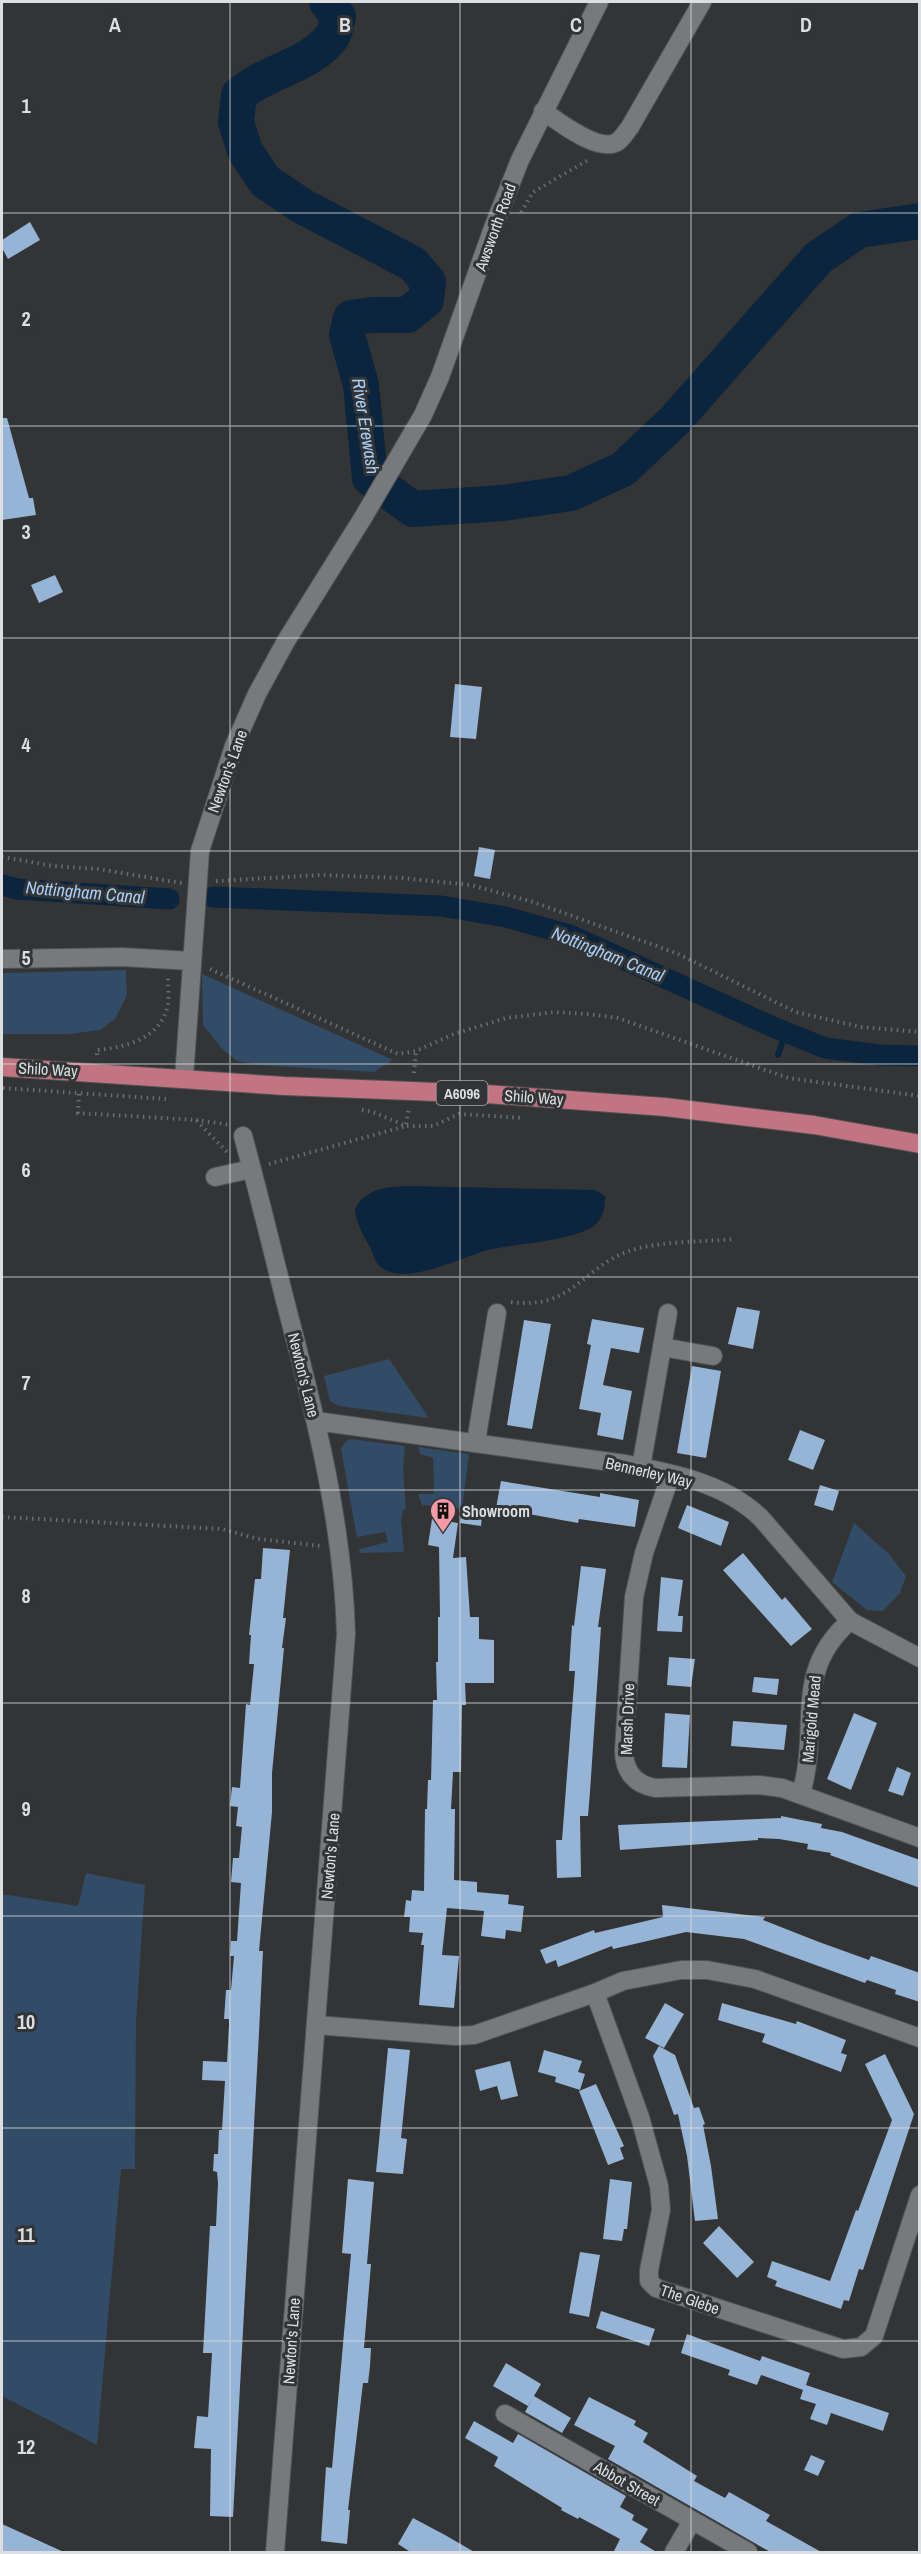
<svg xmlns="http://www.w3.org/2000/svg" width="921" height="2554" font-family="'Archivo Narrow',sans-serif">
	<rect width="100%" height="100%" fill="#323436"/>
	<!-- green -->
	<g fill="#324b67">
		<path d="M126,970L127,995L115,1019L100,1030L69,1034H2V973Z"/>
		<path d="M202,974L393,1060L374,1072L258,1065L237,1061L222,1049L203,1025Z"/>
		<path d="M389,1359L429,1418L339,1406L330,1401L324,1376Z"/>
		<path d="M351,1439L405,1446L403,1469L406,1509L403,1510L401,1520L404,1552L360,1553L359,1549L388,1542L385,1532L357,1537L341,1449L346,1441Z"/>
		<path d="M418,1447L469,1454L462,1509L422,1505L418,1494H434L433,1458L420,1454Z"/>
		<path d="M854,1523L888,1553L906,1576L900,1593L883,1611L867,1610L832,1582Z"/>
		<path d="M86,1873L145,1885L136,2022L135,2169H121L97,2445L2,2396V1894L78,1906Z"/>
	</g>
	<!-- water -->
	<path fill="#0b253f" d="M408,1186L595,1190L605,1196C606,1208 602,1222 591,1228C563,1242 522,1243 492,1249C464,1255 406,1288 381,1267C375,1263 373,1253 370,1247C363,1235 356,1223 355,1209C366,1188 387,1187 408,1186Z"/>
	<g fill="none" stroke-linecap="round" stroke-linejoin="round">
		<!-- stream -->
		<path stroke="#0b253f" stroke-width="6" d="M778,1055L786,1032"/>
		<!-- canal -->
		<g stroke="#0b253f" stroke-width="21">
			<path d="M2,885L17,889L169,899"/>
			<path d="M213,897L441,906L506,917L570,935L773,1027L825,1048L880,1055L920,1056"/>
		</g>
		<!-- river -->
		<path stroke="#0b253f" stroke-width="36" d="M327,2L338,17C336,24 335,34 330,39C307,67 266,71 239,95L236,122L245,151L265,181L302,206L413,264L428,282L426,300L407,315H371L351,318L347,335L361,385L370,478L413,509L503,503L571,493L623,469L675,420L818,258L859,230L920,221"/>
	</g>
	<!-- building -->
	<g fill="#96b4d5">
		<path d="M30,222L40,240L8,259L2,248V240Z"/>
		<path d="M2,418H7L29,498H33L36,515L2,520Z"/>
		<path d="M55,575L63,592L39,603L31,585Z"/>
		<path d="M455,684L482,687L476,739L450,737Z"/>
		<path d="M479,847L495,850L490,879L474,876Z"/>
		<path d="M737,1307L760,1311L753,1349L728,1344Z"/>
		<path d="M592,1319L644,1328L639,1353L611,1348L603,1385L632,1391L623,1440L597,1435L601,1413L579,1409L591,1345L587,1344Z"/>
		<path d="M524,1320L551,1324L532,1429L507,1425Z"/>
		<path d="M692,1366L721,1371L706,1458L677,1453Z"/>
		<path d="M800,1430L825,1440L813,1470L788,1460Z"/>
		<path d="M501,1481L600,1497V1493L639,1500L635,1527L579,1519L578,1523L496,1508Z"/>
		<path d="M820,1485L839,1491L833,1511L814,1505Z"/>
		<path d="M463,1504L483,1507L481,1526L460,1523Z"/>
		<path d="M687,1505L729,1522L721,1546L678,1528Z"/>
		<path d="M432,1519L458,1523L453,1558L466,1557L470,1617H479V1639L494,1640V1683H465L466,1705H462L461,1772H453L451,1809H455L454,1880L477,1882V1892L509,1895L508,1904L524,1906L521,1932L506,1930L505,1939L481,1936L484,1911L447,1908L442,1955L459,1956L454,2008L419,2005L424,1945H421L423,1933L409,1932L410,1917H404L406,1900L411,1901L412,1890L424,1891L425,1809H427L428,1780H431L433,1700H437L436,1662H438V1617H440L439,1547L428,1545Z"/>
		<path d="M263,1548L290,1550L283,1618H286L282,1648H284L272,1773V1812L259,1951H263L259,2033L233,2517L210,2516L211,2449L194,2448L197,2416L208,2417L212,2353H203L210,2226H216L218,2183L217,2172L213,2171L214,2154H218L219,2130H222L225,2081L202,2080L203,2061L227,2062L229,2025V2019H224L226,1990H231L234,1956H230L231,1941H237L241,1883L231,1882L233,1858H239L242,1827L236,1826L238,1807L230,1806L232,1787L240,1788L246,1704L250,1705L254,1664H249L251,1635H249L255,1579H261Z"/>
		<path d="M743,1553L782,1600L785,1597L812,1629L791,1646L723,1570Z"/>
		<path d="M581,1566L606,1569L598,1627H601L590,1792L588,1816H580L581,1877L557,1878L556,1840H562L575,1671H569L572,1625L574,1626Z"/>
		<path d="M661,1577L683,1580L678,1616H683L682,1632L657,1631Z"/>
		<path d="M669,1657L695,1659L691,1687L667,1685Z"/>
		<path d="M754,1677L779,1679L777,1695L752,1692Z"/>
		<path d="M665,1713L690,1715L687,1768L662,1767Z"/>
		<path d="M854,1713L877,1723L851,1790L827,1779Z"/>
		<path d="M733,1721L787,1725L784,1750L731,1746Z"/>
		<path d="M897,1767L911,1773L903,1796L888,1791Z"/>
		<path d="M781,1816L822,1824L821,1828L842,1832L920,1860V1888L830,1855L831,1853L807,1849L808,1844L779,1839L758,1838V1840L620,1850L618,1825L781,1818Z"/>
		<path d="M662,1905L765,1917L763,1920L819,1942L869,1960L871,1956L920,1973V2002L895,1994L896,1990L867,1980L865,1983L744,1939L686,1932L613,1949L612,1946L558,1967L556,1960L546,1964L540,1950L594,1930L595,1933L663,1917Z"/>
		<path d="M665,2003L684,2014L664,2048L645,2038Z"/>
		<path d="M722,2003L796,2024L797,2021L846,2040L841,2053L847,2055L841,2072L762,2042L765,2034L718,2020Z"/>
		<path d="M659,2046L675,2055L694,2108L699,2107L705,2124L703,2125L711,2166L718,2219L695,2221L687,2156L678,2114L674,2115L653,2056Z"/>
		<path d="M388,2048L410,2050L401,2138L407,2139L403,2174L376,2172Z"/>
		<path d="M544,2050L582,2061L578,2072L585,2074L580,2090L555,2082L556,2077L538,2072Z"/>
		<path d="M885,2054L914,2114L863,2270L859,2269L849,2301L844,2300L841,2309L775,2286L777,2281L767,2277L772,2261L830,2281L856,2210L858,2211L892,2120L865,2064Z"/>
		<path d="M510,2061L518,2096L501,2100L497,2086L480,2091L475,2070Z"/>
		<path d="M596,2084L624,2146L620,2148L624,2159L608,2165L579,2091Z"/>
		<path d="M348,2179L374,2182L367,2264H371L364,2348H371L370,2366L368,2383H363L348,2510H350L347,2544L321,2541L326,2467L332,2468L351,2254L342,2253Z"/>
		<path d="M610,2179L632,2182L627,2229H624L622,2241L603,2239Z"/>
		<path d="M719,2226L754,2262L737,2278L703,2243Z"/>
		<path d="M580,2252L600,2255L589,2317L569,2313Z"/>
		<path d="M601,2311L655,2329L649,2346L596,2328Z"/>
		<path d="M687,2334L760,2361L762,2356L810,2373L806,2385L889,2413L883,2431L831,2413L827,2425L810,2419L816,2404L800,2399L803,2390L761,2375L757,2385L728,2375L730,2370L681,2353Z"/>
		<path d="M506,2363L541,2384L534,2396L571,2418L562,2433L525,2412L533,2397L528,2406L493,2386Z"/>
		<path d="M589,2397L636,2421L634,2425L648,2433L643,2442L697,2476L694,2481L725,2498L729,2492L770,2515L766,2521L823,2553H772L608,2459L615,2446L574,2425Z"/>
		<path d="M474,2421L513,2443L518,2434L626,2496L620,2507L634,2515L632,2520L648,2529L640,2542L658,2553H613L620,2539L579,2517L578,2519L561,2510L562,2508L494,2466L498,2457L465,2438Z"/>
		<path d="M811,2455L825,2461L818,2476L804,2470Z"/>
		<path d="M413,2518L445,2535L476,2553H412L398,2544Z"/>
		<path d="M2,2524L66,2553H2Z"/>
	</g>
	<g fill="none" stroke-linecap="round" stroke-linejoin="round">
		<defs>
			<g id="minor">
				<path d="M543,111C559,122 598,153 617,142C622,139 626,132 630,127L702,2"/>
				<path d="M2,959L122,957L192,961"/>
				<path d="M184,1078L200,851L234,746L257,694L286,641L364,516L423,415L440,377L493,228L520,160L599,2"/>
				<path d="M243,1136C259,1194 273,1254 288,1312C316,1418 343,1524 346,1634L275,2552"/>
				<path d="M215,1177L251,1169"/>
				<path d="M662,1347L713,1356"/>
				<path d="M316,1421L625,1464C672,1473 725,1483 761,1518L850,1621L920,1658"/>
				<path d="M476,1442L497,1313"/>
				<path d="M641,1467L668,1313"/>
				<path d="M671,1474L644,1553L634,1597L624,1750C624,1771 634,1784 655,1788L759,1785L782,1788L920,1838"/>
				<path d="M801,1793C821,1728 791,1672 850,1621"/>
				<path d="M595,1993L640,2117L659,2186L661,2210L649,2270V2281L656,2288L843,2349L861,2347L874,2336L920,2195"/>
				<path d="M316,2025L455,2036L474,2035L595,1993L623,1981L681,1970H707L755,1979L920,2038"/>
				<path d="M505,2414L748,2552"/>
				<path d="M674,2552L692,2521"/>
			</g>
			<path id="major" d="M2,1067L285,1086L486,1094L665,1107L814,1125L920,1144"/>
		</defs>
		<!-- minor casing -->
		<use href="#minor" stroke="#515254" stroke-width="20"/>
		<!-- major casing -->
		<use href="#major" stroke="#515254" stroke-width="20"/>
		<!-- path -->
		<g stroke="#6c6d6f" stroke-width="4" stroke-dasharray="1.5 4.5" stroke-linecap="butt">
			<path d="M521,212L533,192L590,159"/>
			<path d="M2,857L54,866L98,869L182,883"/>
			<path d="M216,881L321,875L401,878L471,885L533,902L676,953L796,1012L861,1027L920,1032"/>
			<path d="M210,969L398,1054L416,1051L454,1034L506,1018L555,1012L587,1014L618,1018L788,1078L920,1096"/>
			<path d="M97,1055V1050C127,1047 160,1039 168,1005C169,996 168,985 168,976"/>
			<path d="M414,1073L416,1051"/>
			<path d="M3,1088L166,1099"/>
			<path d="M79,1094L78,1113L196,1120L229,1154"/>
			<path d="M362,1110L373,1112L406,1126H433L459,1114L523,1118"/>
			<path d="M196,1120L231,1125"/>
			<path d="M269,1164L406,1126L409,1107"/>
			<path d="M511,1302C573,1310 581,1268 629,1251C657,1241 704,1242 734,1239"/>
			<path d="M2,1517L222,1529L258,1539L321,1546"/>
		</g>
		<!-- minor -->
		<use href="#minor" stroke="#77797b" stroke-width="18"/>
		<!-- major -->
		<use href="#major" stroke="#c27482" stroke-width="18"/>
	</g>
	<!-- grid -->
	<path fill="none" stroke="#dddee0" stroke-width="1.5" stroke-opacity="0.55" d="M230,2V2552M460,2V2552M691,2V2552M2,213H920M2,426H920M2,638H920M2,851H920M2,1064H920M2,1277H920M2,1490H920M2,1703H920M2,1916H920M2,2128H920M2,2341H920"/>
	<!-- icons -->
	<defs>
		<symbol id="building-pin" viewBox="-11 -11 22 30"><path d="M0 17L-7.5 6A9.5 9.5 0 1 1 7.5 6Z" fill="#f49aa5" stroke="#323436"/><path d="M-4-6H4V6H1V3H-1V6H-4ZM-2.5-4.3h1.7v1.8h-1.7ZM.8-4.3h1.7v1.8H.8ZM-2.5-1h1.7V.8h-1.7ZM.8-1h1.7V.8H.8Z" fill="#111"/></symbol>
	</defs>
	<g fill-rule="evenodd">
		<use href="#building-pin" x="428" y="1496" width="30" height="40"/>
	</g>
	<g text-anchor="middle" dominant-baseline="central" stroke-width="6" stroke-linejoin="round" paint-order="stroke">
		<!-- shield labels -->
		<rect fill="#323436" stroke="#aaabad" stroke-width="1.5" x="436.5" y="1081" width="51" height="24" rx="4.5"/>
		<g font-size="15" font-weight="bold" fill="#dddee0">
			<text x="462" y="1093">A6096</text>
		</g>
		<!-- street labels -->
		<g font-size="16" fill="#dddee0" stroke="#323436">
			<text transform="translate(495 227) rotate(-70)">Awsworth Road</text>
			<text transform="translate(227 771) rotate(-70)">Newton's Lane</text>
			<text transform="translate(48 1069) rotate(3)">Shilo Way</text>
			<text transform="translate(534 1097) rotate(4)">Shilo Way</text>
			<text transform="translate(304 1375) rotate(76)">Newton's Lane</text>
			<text transform="translate(649 1472) rotate(13)">Bennerley Way</text>
			<text transform="translate(627 1719) rotate(-88)">Marsh Drive</text>
			<text transform="translate(811 1719) rotate(-85)">Marigold Mead</text>
			<text transform="translate(330 1856) rotate(-85)">Newton's Lane</text>
			<text transform="translate(690 2299) rotate(19)">The Glebe</text>
			<text transform="translate(291 2341) rotate(-86)">Newton's Lane</text>
			<text transform="translate(627 2483) rotate(30)">Abbot Street</text>
		</g>
		<!-- poi labels -->
		<g font-size="16" font-weight="bold" fill="#dddee0" stroke="#323436" text-anchor="start">
			<text x="462" y="1511">Showroom</text>
		</g>
		<!-- water labels -->
		<g font-size="18" font-style="italic" fill="#a9cef8" stroke="#323436">
			<text transform="translate(366 426) rotate(81)">River Erewash</text>
			<text transform="translate(85 892) rotate(5)">Nottingham Canal</text>
			<text transform="translate(608 954) rotate(22)">Nottingham Canal</text>
		</g>
	</g>
	<g font-size="20" text-anchor="middle" font-weight="bold" fill="#dddee0" stroke="#323436" stroke-width="6" stroke-linejoin="round" paint-order="stroke">
		<text x="115" y="32">A</text>
		<text x="345" y="32">B</text>
		<text x="576" y="32">C</text>
		<text x="806" y="32">D</text>
		<text x="26" y="113">1</text>
		<text x="26" y="326">2</text>
		<text x="26" y="539">3</text>
		<text x="26" y="752">4</text>
		<text x="26" y="965">5</text>
		<text x="26" y="1177">6</text>
		<text x="26" y="1390">7</text>
		<text x="26" y="1603">8</text>
		<text x="26" y="1816">9</text>
		<text x="26" y="2029">10</text>
		<text x="26" y="2242">11</text>
		<text x="26" y="2454">12</text>
	</g>
	<!-- border -->
	<rect width="921" height="2554" fill="none" stroke="#dddee0" stroke-width="6"/>
</svg>
